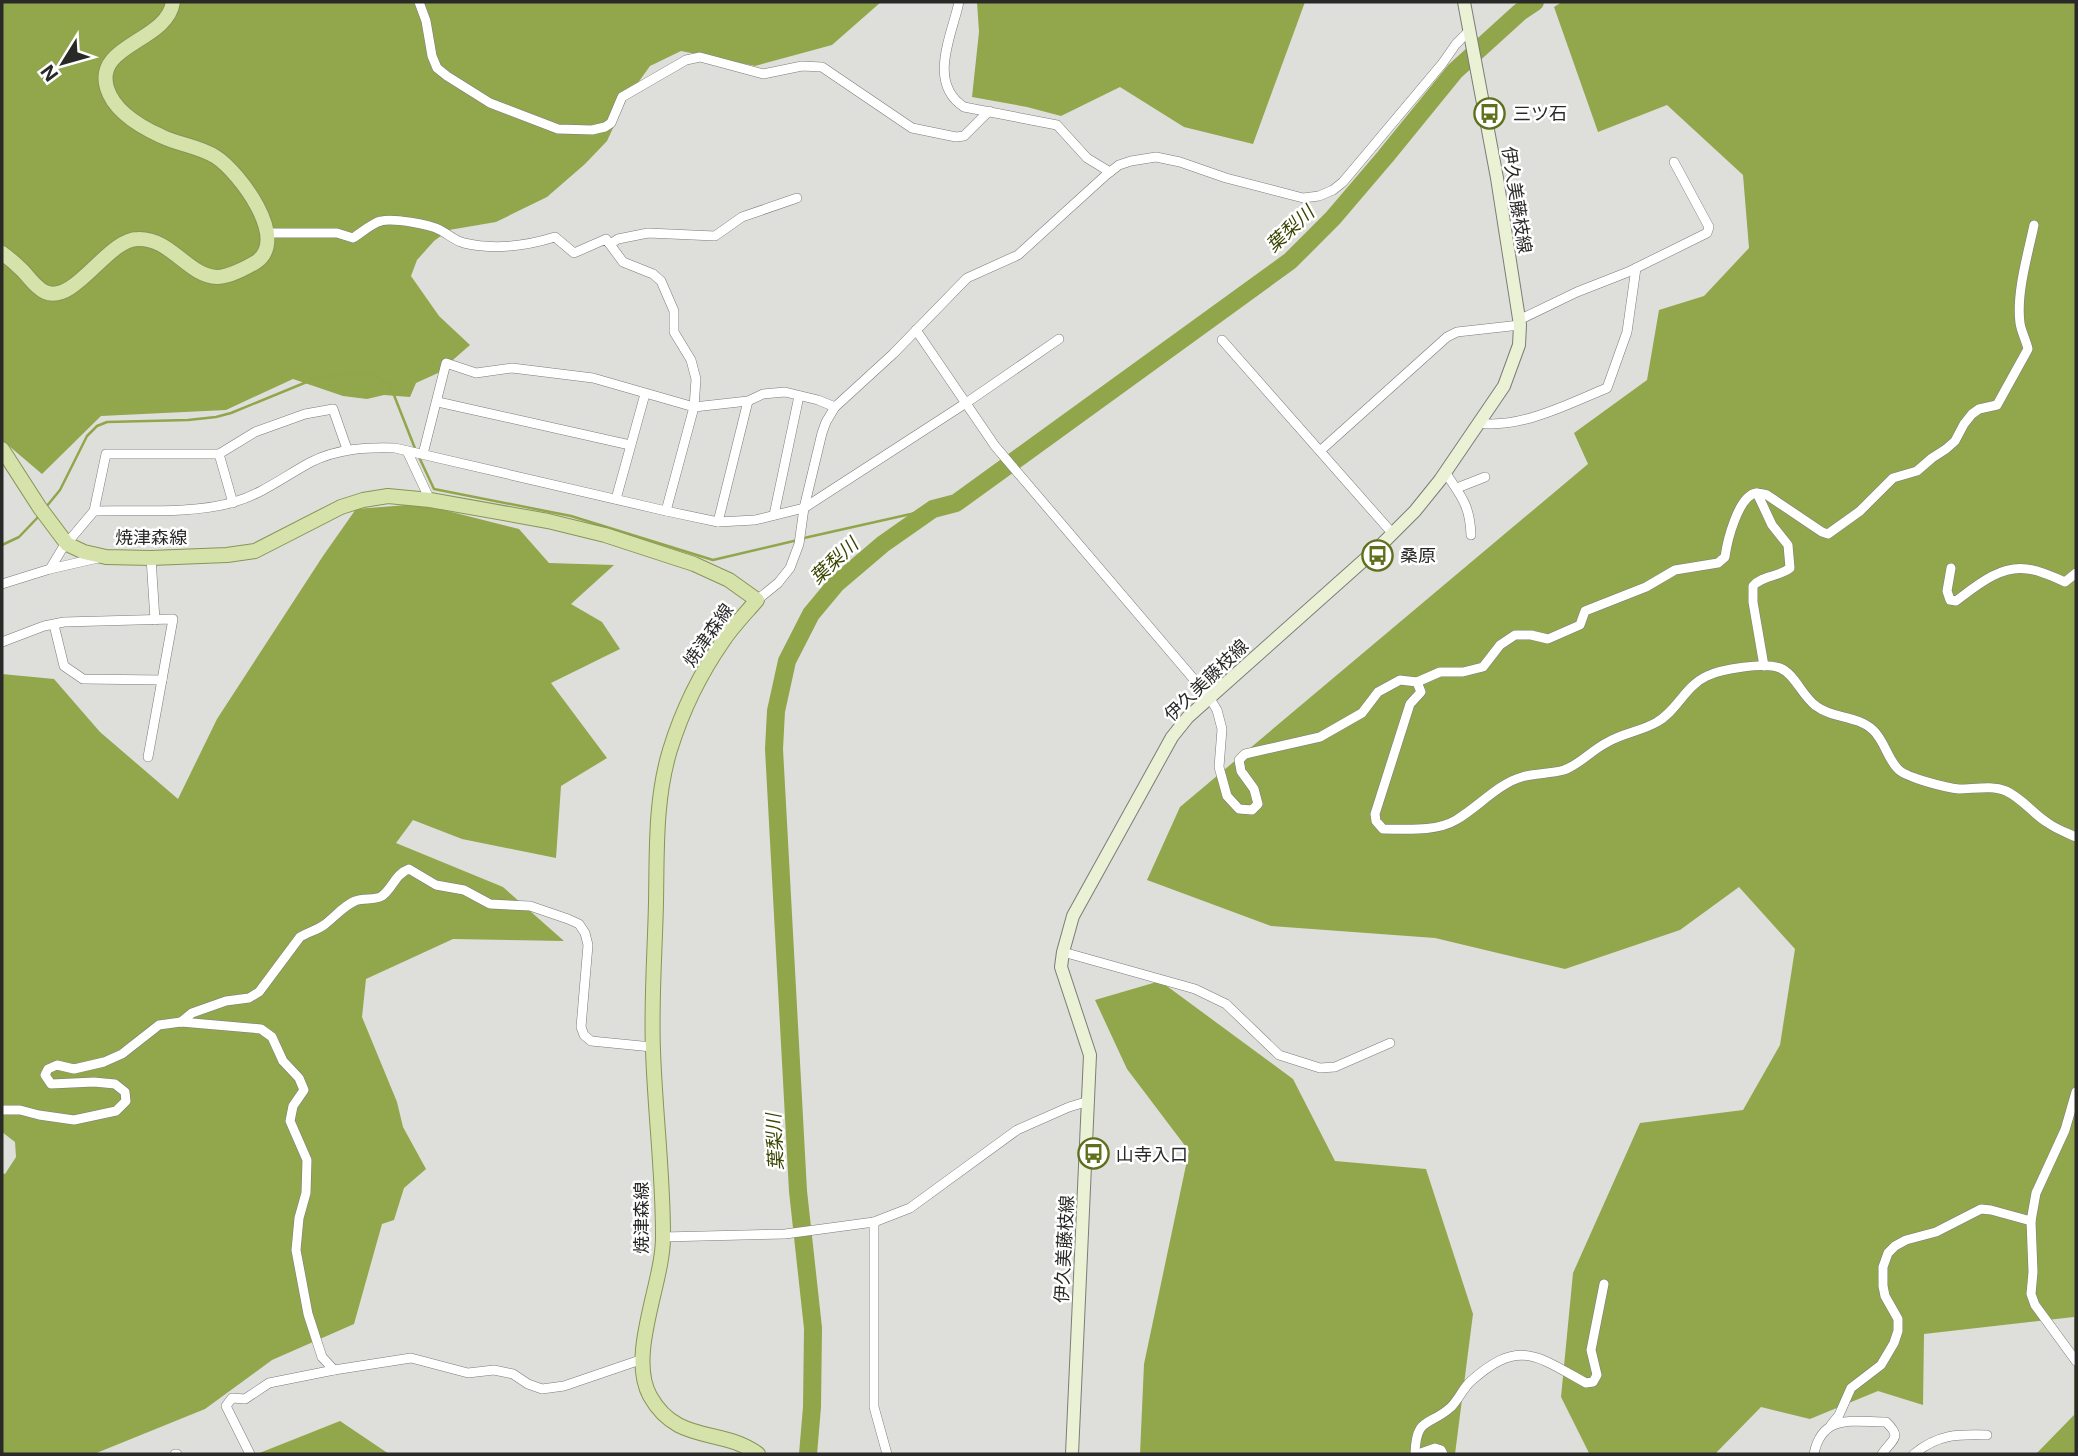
<svg xmlns="http://www.w3.org/2000/svg" width="2078" height="1456" font-family="Inter,'Noto Sans JP',sans-serif">
	<rect width="100%" height="100%" fill="#dedfdb"/>
	<!-- forest -->
	<g fill="#92a64c">
		<path d="M2,2H881L832,45L755,66L681,51L650,66L627,98L607,141L585,164L547,197L496,222L449,230L434,241L417,260L411,276L439,316L470,345L438,373L416,383L410,397L384,395L367,399L343,396L293,379L226,410L101,416L42,474L2,440Z"/>
		<path d="M977,2H1305L1253,144L1184,127L1120,87L1061,116L1027,107L972,97L979,32Z"/>
		<path d="M1562,2H2076V1454H2036L2074,1415V1317L1924,1334L1923,1405L1878,1391L1810,1419L1761,1407L1715,1454L1589,1453L1561,1397L1573,1273L1640,1123L1743,1110L1780,1045L1795,949L1739,887L1680,930L1565,969L1435,938L1271,926L1147,880L1180,807L1588,464L1574,433L1647,380L1659,310L1704,296L1749,248L1743,175L1667,105L1598,132L1554,7Z"/>
		<path d="M420,504L519,529L549,563L614,565L571,604L602,622L620,649L551,683L607,758L561,786L556,858L462,839L413,820L396,843L503,887L564,941L453,939L366,979L362,1017L397,1102L403,1127L426,1169L404,1188L394,1220L382,1224L354,1324L272,1360L205,1409L94,1454H2V1173L5,1174L16,1157L15,1142L2,1132V674L54,679L100,732L178,799L217,719L323,556L356,509Z"/>
		<path d="M1160,981L1293,1079L1335,1161L1426,1169L1473,1314L1455,1454H1140L1144,1364L1189,1151L1127,1069L1095,1000Z"/>
		<path d="M340,1421L389,1454H257Z"/>
	</g>
	<g fill="none" stroke-linecap="round" stroke-linejoin="round">
		<!-- stream -->
		<g stroke="#91a54b" stroke-width="2.5">
			<path d="M419,457L434,489L571,516L713,560L798,540"/>
			<path d="M46,507L60,490L87,436L97,426L107,422L188,420L216,417L231,413L314,379L342,374H372L390,385L416,451"/>
			<path d="M804,538L933,509"/>
			<path d="M2,545L19,537L40,515"/>
		</g>
		<!-- river -->
		<path stroke="#91a54b" stroke-width="18" d="M808,1454L812,1407L813,1328L798,1191L774,749L776,711L787,661L811,614L836,584L883,544L933,509L956,503L1290,261L1333,218L1385,157L1455,71L1520,12L1535,2"/>
		<defs>
			<g id="street">
				<path d="M419,2L426,21L432,56L437,68L447,76L490,103L558,129L592,130L605,127L611,123L622,97L686,60L700,57L763,74L802,66L822,67L912,128L956,137L964,136L989,111"/>
				<path d="M959,2C952,35 927,83 964,107L1057,125L1087,158L1110,172"/>
				<path d="M267,233H337L353,238C361,233 372,223 381,221C393,218 429,224 440,230C448,234 455,241 464,243C494,250 526,246 555,237L574,253L606,239L623,262L653,274L661,281L674,311V332L691,360L696,379L694,407L666,511"/>
				<path d="M610,244L618,239L648,233L715,236L742,217L797,198"/>
				<path d="M1519,320L1577,292L1628,272L1707,233L1709,227L1674,162"/>
				<path d="M916,330L995,446L1209,697L1217,710L1222,729L1219,767L1227,796L1239,809L1252,810L1258,804L1254,789L1241,771L1239,760L1245,754L1320,737L1362,713L1378,692L1400,680L1417,682L1440,672H1463L1483,667L1500,645L1515,635H1531L1548,639L1580,625L1585,611L1646,587L1675,570L1718,563L1725,557C1727,542 1738,496 1756,493C1758,493 1766,494 1767,495L1822,532L1828,534L1860,511L1893,478L1917,471L1932,458L1946,449L1955,441L1964,424L1972,414L1979,409L1997,405L2028,349C2026,340 2021,331 2020,323C2016,293 2028,254 2034,225"/>
				<path d="M1222,340L1393,534"/>
				<path d="M438,402L630,445"/>
				<path d="M1478,423C1521,429 1568,404 1607,388L1627,332L1636,268"/>
				<path d="M407,451L430,500"/>
				<path d="M1320,451L1447,337L1457,332L1520,325"/>
				<path d="M219,454L233,503"/>
				<path d="M423,454L446,363L476,373L512,368L593,378L694,407L748,401L763,394L785,392L818,400L835,407"/>
				<path d="M1445,472C1461,496 1470,505 1471,535"/>
				<path d="M1457,488L1485,477"/>
				<path d="M1757,493L1772,525L1788,545L1790,568C1779,577 1763,575 1753,586V602L1764,666"/>
				<path d="M616,499L645,394"/>
				<path d="M94,511C135,510 196,514 234,502C262,494 285,476 311,462C337,449 365,447 395,448L666,511L718,522L755,520L804,508L966,403L1059,339"/>
				<path d="M774,515L799,396"/>
				<path d="M718,522L748,401"/>
				<path d="M151,558L155,620"/>
				<path d="M1951,568L1947,591L1950,600L1956,601C1976,586 2000,565 2027,569C2040,570 2053,577 2065,582L2076,573"/>
				<path d="M50,569L98,558"/>
				<path d="M2,584L50,569L62,549L94,511L106,454H219L255,432L305,414L333,409L347,449"/>
				<path d="M757,600L778,583L790,568L799,544L804,508L822,433L826,422L835,407L893,354L967,278L1018,255L1106,175L1119,165L1131,161L1156,157L1180,162L1226,178L1303,198L1319,196L1333,190L1343,182L1442,64L1456,44L1469,31"/>
				<path d="M54,625L64,666L83,679L162,680"/>
				<path d="M2,642L44,626L64,622L173,619L148,757"/>
				<path d="M1417,682L1421,692L1410,704L1375,814L1376,821L1383,829C1406,829 1436,832 1456,820C1477,808 1499,783 1522,777C1535,773 1550,774 1564,770C1579,765 1593,749 1608,742C1623,733 1642,731 1657,722C1677,711 1685,686 1707,676C1721,669 1765,662 1780,668C1795,674 1802,696 1816,706C1833,719 1857,715 1873,730C1885,741 1887,759 1899,770C1908,778 1947,788 1959,789C1974,789 1992,785 2006,791C2022,798 2033,814 2048,823C2056,829 2067,833 2076,837"/>
				<path d="M1063,952L1195,989L1226,1004L1279,1055L1320,1068L1335,1067L1390,1043"/>
				<path d="M181,1022L192,1013L226,1001L249,998L259,992L300,937C308,932 317,930 324,925C335,917 343,906 355,901C364,897 374,901 382,896C393,888 395,874 409,869L436,885L464,890L490,904L530,906L568,919L579,924L585,933L588,945L581,1027L584,1035L591,1041L652,1047"/>
				<path d="M2076,1092L2065,1130L2036,1193L2031,1221L2033,1272L2031,1294L2035,1305L2076,1361"/>
				<path d="M2,1110H20L39,1115L74,1120L116,1111L126,1101L125,1092L115,1084L94,1082L51,1084L45,1075L48,1069L57,1065L74,1069L104,1062L122,1054L159,1025L181,1022L261,1029L272,1037L283,1061L299,1078L304,1090L293,1106L290,1121L307,1160L306,1193L299,1218L296,1250L308,1314L322,1357L334,1370"/>
				<path d="M874,1222V1407L887,1454"/>
				<path d="M663,1237L785,1234L874,1222L910,1208L1017,1130L1069,1107L1089,1101"/>
				<path d="M1831,1425L1839,1415L1851,1388L1881,1365L1894,1343L1898,1331V1319L1885,1296L1883,1286V1267L1888,1253L1895,1246L1906,1240L1936,1232L1981,1209L1991,1210L2031,1221"/>
				<path d="M175,1454H177"/>
				<path d="M250,1454L226,1406L232,1398L245,1399L269,1383L334,1370L411,1358L468,1373L494,1370L513,1374L528,1384L542,1389L564,1386L643,1359"/>
				<path d="M1415,1454C1416,1416 1429,1427 1451,1407C1459,1399 1463,1388 1471,1381C1519,1338 1537,1356 1586,1383L1593,1382L1597,1375L1591,1350L1604,1284"/>
				<path d="M1418,1454L1435,1448L1441,1450L1443,1454"/>
				<path d="M1814,1454C1822,1413 1854,1422 1886,1422C1903,1438 1892,1439 1882,1454"/>
				<path d="M1914,1454C1938,1434 1958,1434 1987,1435"/>
			</g>
			<path id="secondary" d="M1072,1454L1090,1055L1061,967L1063,952L1073,916L1172,737L1188,717L1382,544L1415,511L1440,480L1504,386L1519,345L1520,325L1497,178L1464,2"/>
			<g id="primary">
				<path d="M2,253C9,258 16,264 22,270C30,278 35,287 45,292C75,305 107,239 138,239C171,238 188,276 217,277C228,277 246,268 256,262C290,239 239,172 216,157C199,146 179,145 161,136C141,127 114,111 107,88C94,44 167,42 173,2"/>
				<path d="M2,449L40,508L67,544L84,552L106,557L151,558L227,555L255,551L341,507L363,500L388,496L430,500L548,521L605,535L694,564L729,580L757,600C746,613 733,626 723,641C700,674 682,711 670,750C655,799 657,851 656,902C655,951 651,1001 653,1050C655,1112 663,1173 663,1235C664,1282 627,1354 650,1396C677,1445 722,1427 758,1454"/>
			</g>
		</defs>
		<!-- street casing -->
		<use href="#street" stroke="#7b7c79" stroke-width="10"/>
		<!-- secondary casing -->
		<use href="#secondary" stroke="#7b7c79" stroke-width="14"/>
		<!-- primary casing -->
		<use href="#primary" stroke="#879557" stroke-width="16"/>
		<!-- street -->
		<use href="#street" stroke="#fff" stroke-width="9"/>
		<!-- secondary -->
		<use href="#secondary" stroke="#eaf1d4" stroke-width="12"/>
		<!-- primary -->
		<use href="#primary" stroke="#d5e2a9" stroke-width="14"/>
	</g>
	<!-- icons -->
	<defs>
		<symbol id="bus-ring" viewBox="-11 -11 22 22"><circle r="9.5" fill="#fff" stroke="#5f6f1b" stroke-width="1.5"/><path d="M-5-6H5V4H4V6H2V4H-2V6H-4V4H-5ZM-3.5-4V0h7V-4ZM-3.5 1.2v1.5H-2V1.2ZM2 1.2v1.5H3.5V1.2Z" fill="#5f6f1b"/></symbol>
	</defs>
	<g fill-rule="evenodd">
		<use href="#bus-ring" x="1472" y="96" width="35" height="35"/>
		<use href="#bus-ring" x="1360" y="538" width="35" height="35"/>
		<use href="#bus-ring" x="1076" y="1136" width="35" height="35"/>
	</g>
	<g text-anchor="middle" dominant-baseline="central" stroke-width="5" stroke-linejoin="round" paint-order="stroke">
		<!-- poi labels -->
		<g font-size="18" fill="#292a28" stroke="#fff" text-anchor="start">
			<text x="1513" y="113">三ツ石</text>
			<text x="1400" y="555">桑原</text>
			<text x="1116" y="1154">山寺入口</text>
		</g>
		<!-- street labels -->
		<g font-size="18" fill="#292a28" stroke="#fff">
			<text transform="translate(1517 200) rotate(81)">伊久美藤枝線</text>
			<text x="151" y="537">焼津森線</text>
			<text transform="translate(708 635) rotate(-55)">焼津森線</text>
			<text transform="translate(1206 680) rotate(-44)">伊久美藤枝線</text>
			<text transform="translate(641 1218) rotate(-90)">焼津森線</text>
			<text transform="translate(1064 1249) rotate(-87)">伊久美藤枝線</text>
		</g>
		<!-- water labels -->
		<g font-size="19" font-style="italic" fill="#3a4600" stroke="#fff">
			<text transform="translate(1290 229) rotate(-43)">葉梨川</text>
			<text transform="translate(834 561) rotate(-43)">葉梨川</text>
			<text transform="translate(775 1142) rotate(-93)">葉梨川</text>
		</g>
	</g>
	<!-- border -->
	<rect width="2078" height="1456" fill="none" stroke="#292a28" stroke-width="7"/>
	<!-- north arrow -->
	<g transform="translate(63 63) rotate(233)" stroke="#ffffff" stroke-width="5" paint-order="stroke">
	<path d="M0-5L12 26L0 18L-12 26Z" fill="#292a28"/>
	<text y="-10" font-size="19" font-weight="bold" text-anchor="middle" fill="#292a28">N</text>
	</g>
</svg>
